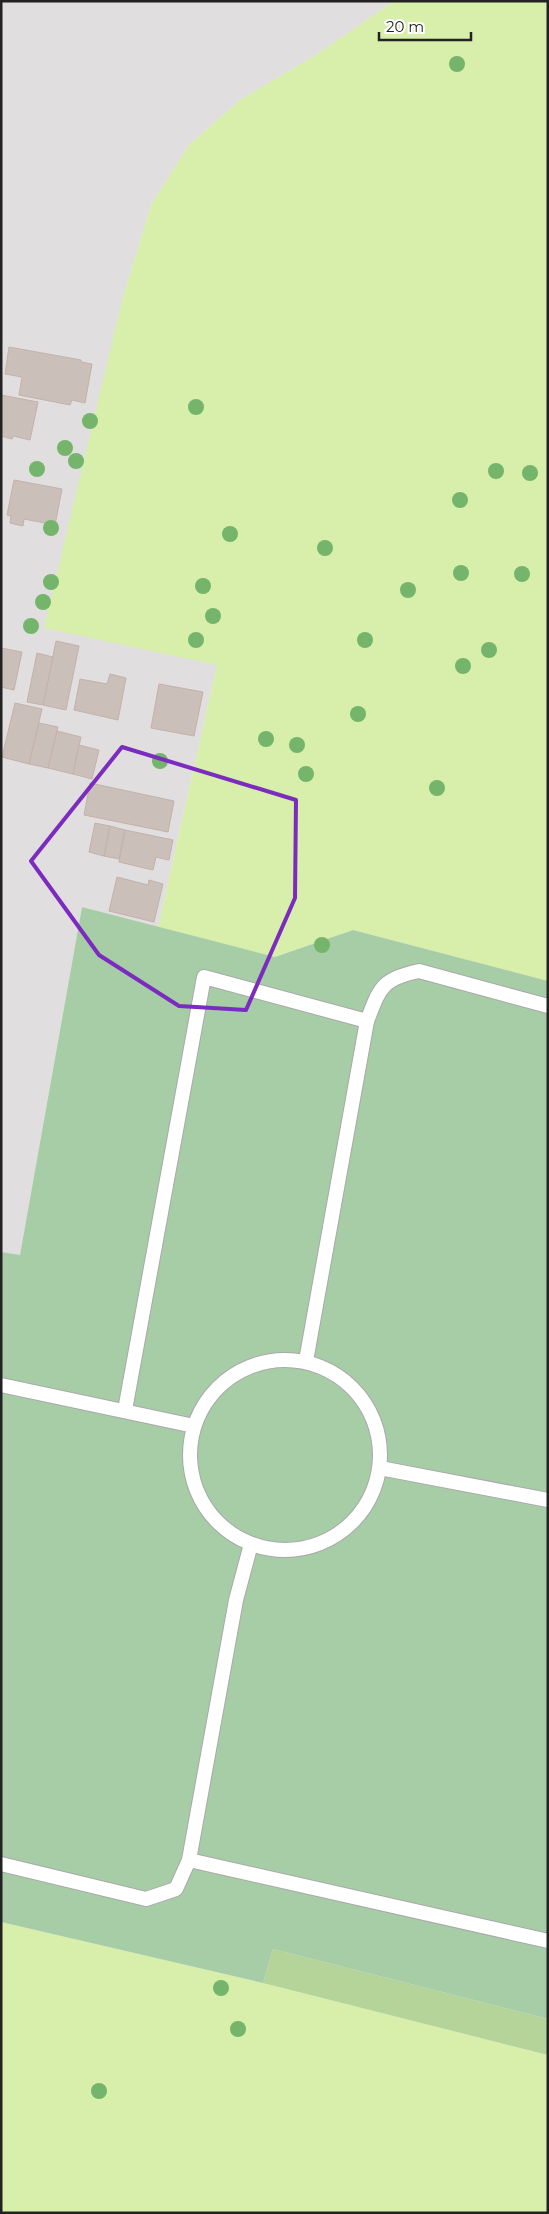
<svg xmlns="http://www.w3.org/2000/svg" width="549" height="2214" font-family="Montserrat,sans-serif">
	<rect width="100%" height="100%" fill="#f2ede8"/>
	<!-- residential -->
	<path fill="#e0dedf" d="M1,1H394L316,55L240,100L189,145L151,205L122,301L217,665L158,927L82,907L20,1256L1,1252Z"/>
	<!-- grass -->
	<g fill="#d7efab">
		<path d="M394,1H548V981L353,930L275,957L158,927L217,665L44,628L122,301L151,205L189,145L240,100L316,55Z"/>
		<path d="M1,1922L263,1983L548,2055V2213H1Z"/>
	</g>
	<!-- forest -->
	<path fill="#b4d49a" d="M273,1949L548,2019V2055L263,1983Z"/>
	<!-- cemetery -->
	<path fill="#a7cda7" d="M82,907L275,957L353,930L548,981V2019L273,1949L263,1983L1,1922V1252L20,1255Z"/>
	<!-- building -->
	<g fill="#cbbfba" stroke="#c5b1a9">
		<path d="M9,347L81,360V362L92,364L85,403L72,400L70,405L19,395L22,377L5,374Z"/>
		<path d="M1,395L38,402L30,440L13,436L12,439L1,436Z"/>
		<path d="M14,480L62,489L55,525L24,519L23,526L10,523L11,516L7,515Z"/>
		<path d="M56,641L79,646L66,710L43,705Z"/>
		<path d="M1,648L22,652L14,690L1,687Z"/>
		<path d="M37,653L53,657L43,705L27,702Z"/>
		<path d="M110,674L126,678L118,720L74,710L80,679L107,684Z"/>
		<path d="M159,684L203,692L194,736L151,728Z"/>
		<path d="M15,703L42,709L29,764L2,757Z"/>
		<path d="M39,723L58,727L48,768L29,764Z"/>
		<path d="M57,731L81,737L73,774L48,768Z"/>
		<path d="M79,745L99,750L92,779L73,774Z"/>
		<path d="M90,783L174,801L168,832L84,815Z"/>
		<path d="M95,823L110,826L104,856L89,852Z"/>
		<path d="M110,826L125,830L119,859L104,856Z"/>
		<path d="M125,830L173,840L169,860L156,857L153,870L119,862Z"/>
		<path d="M117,877L148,885L149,880L163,884L154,922L109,911Z"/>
	</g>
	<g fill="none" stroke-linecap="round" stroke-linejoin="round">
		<defs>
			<g id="lane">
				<circle cx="285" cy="1455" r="95"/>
				<path d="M306,1361L367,1021C380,988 381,979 419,971L548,1006"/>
				<path d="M1,1385L194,1426"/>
				<path d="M125,1410L204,977L367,1021"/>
				<path d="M380,1468L548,1500"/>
				<path d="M189,1860L548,1941"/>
				<path d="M1,1864L146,1899L176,1889L189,1860L236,1600L251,1544"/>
			</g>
		</defs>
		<!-- lane casing -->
		<use href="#lane" stroke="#a9a9a9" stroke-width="16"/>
		<!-- lane -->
		<use href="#lane" stroke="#fff" stroke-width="14"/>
	</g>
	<!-- trees -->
	<g fill="#74b46b">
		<circle cx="457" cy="64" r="8"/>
		<circle cx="196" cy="407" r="8"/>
		<circle cx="90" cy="421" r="8"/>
		<circle cx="65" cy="448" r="8"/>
		<circle cx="76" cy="461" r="8"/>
		<circle cx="37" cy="469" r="8"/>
		<circle cx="496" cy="471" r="8"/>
		<circle cx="530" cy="473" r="8"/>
		<circle cx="460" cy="500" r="8"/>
		<circle cx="51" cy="528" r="8"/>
		<circle cx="230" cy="534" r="8"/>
		<circle cx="325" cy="548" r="8"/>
		<circle cx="461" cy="573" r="8"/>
		<circle cx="522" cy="574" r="8"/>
		<circle cx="51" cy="582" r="8"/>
		<circle cx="203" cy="586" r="8"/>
		<circle cx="408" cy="590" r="8"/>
		<circle cx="43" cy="602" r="8"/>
		<circle cx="213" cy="616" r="8"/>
		<circle cx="31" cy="626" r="8"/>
		<circle cx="196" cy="640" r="8"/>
		<circle cx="365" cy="640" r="8"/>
		<circle cx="489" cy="650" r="8"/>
		<circle cx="463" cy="666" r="8"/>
		<circle cx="358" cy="714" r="8"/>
		<circle cx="266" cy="739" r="8"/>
		<circle cx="297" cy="745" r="8"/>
		<circle cx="160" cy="761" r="8"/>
		<circle cx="306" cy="774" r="8"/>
		<circle cx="437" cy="788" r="8"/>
		<circle cx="322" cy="945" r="8"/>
		<circle cx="221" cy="1988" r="8"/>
		<circle cx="238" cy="2029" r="8"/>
		<circle cx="99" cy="2091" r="8"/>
	</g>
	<!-- marked area -->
	<path fill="none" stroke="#7b2cbf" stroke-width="4" stroke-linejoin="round" d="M122,747L296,800L295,898L246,1010L179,1006L99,955L31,861Z"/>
	<!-- border -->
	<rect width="549" height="2214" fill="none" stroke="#222222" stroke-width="5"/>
	<!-- scale -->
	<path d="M379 32v8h92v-8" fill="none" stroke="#222222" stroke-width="2.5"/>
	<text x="386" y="32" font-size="15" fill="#222222" stroke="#ffffff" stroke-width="4" paint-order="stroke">20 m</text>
</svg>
